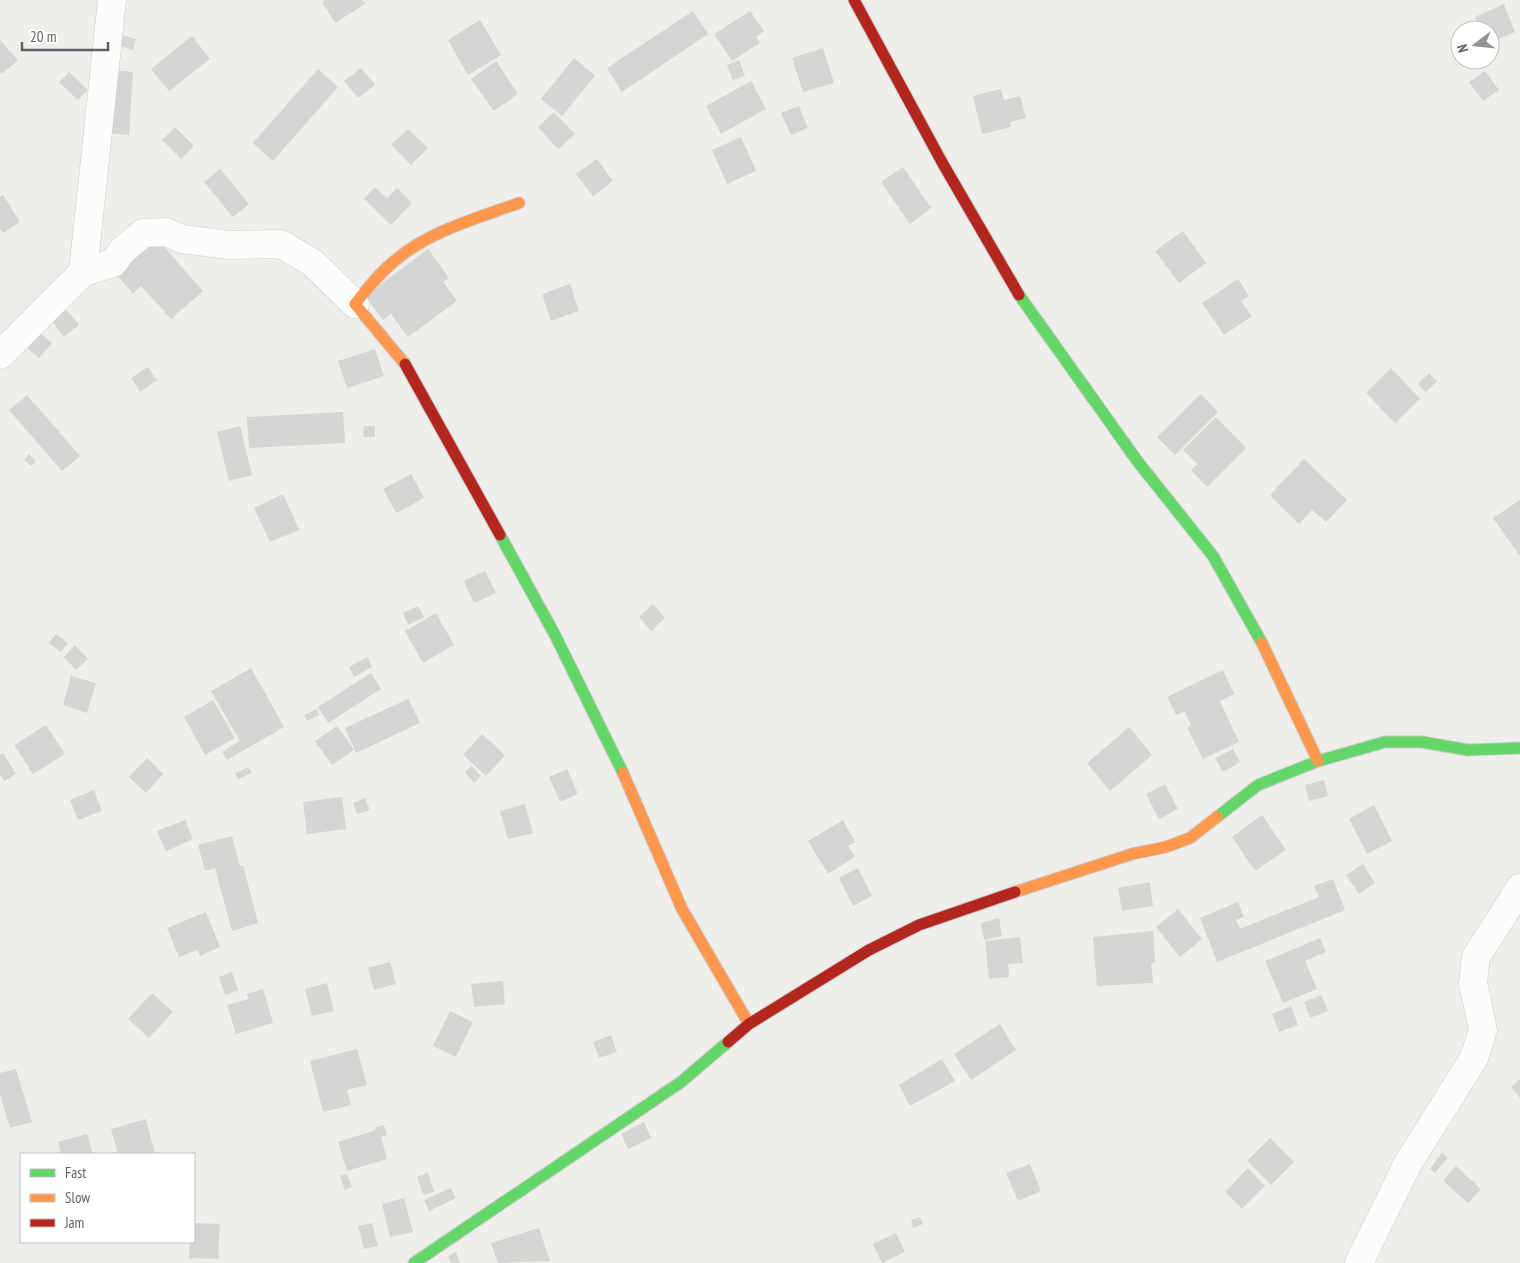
<svg xmlns="http://www.w3.org/2000/svg" width="1520" height="1263" font-family="'PT Sans Narrow',sans-serif">
	<rect width="100%" height="100%" fill="#efeeea"/>
	<!-- building -->
	<g fill="#d6d5d3">
		<path d="M325,0H362L365,4L335,23L322,2Z"/>
		<path d="M1504,4L1515,32L1490,43V30H1481L1475,17Z"/>
		<path d="M693,11L708,34L622,92L607,68Z"/>
		<path d="M750,11L764,31L756,37L760,43L732,61L714,34Z"/>
		<path d="M480,20L501,55L468,75L448,40Z"/>
		<path d="M118,34L136,39L133,50L115,44Z"/>
		<path d="M192,36L210,59L169,91L151,69Z"/>
		<path d="M0,40L18,60L2,74L0,72Z"/>
		<path d="M823,48L834,83L803,92L792,58Z"/>
		<path d="M1490,48L1494,59L1482,63L1481,60H1490Z"/>
		<path d="M574,58L595,76L562,116L541,99Z"/>
		<path d="M739,60L745,76L733,80L727,65Z"/>
		<path d="M496,61L518,94L494,111L471,79Z"/>
		<path d="M361,68L375,85L358,98L344,81Z"/>
		<path d="M318,69L338,87L273,161L253,143Z"/>
		<path d="M110,70L133,72L129,135L106,133Z"/>
		<path d="M1485,71L1499,90L1483,101L1469,82Z"/>
		<path d="M69,72L88,90L78,100L59,82Z"/>
		<path d="M751,81L766,109L721,134L706,106Z"/>
		<path d="M1001,89L1004,100L1020,96L1026,118L1010,122L1011,127L982,134L973,96Z"/>
		<path d="M799,106L808,128L791,135L781,113Z"/>
		<path d="M554,112L575,134L558,149L538,127Z"/>
		<path d="M175,127L194,146L181,159L162,140Z"/>
		<path d="M408,129L428,148L411,165L391,145Z"/>
		<path d="M741,137L756,171L727,184L712,150Z"/>
		<path d="M597,159L613,181L593,196L576,174Z"/>
		<path d="M903,167L931,208L910,224L881,182Z"/>
		<path d="M220,169L249,204L233,217L204,182Z"/>
		<path d="M375,187L387,198L397,188L412,203L391,225L364,199Z"/>
		<path d="M3,195L20,222L3,233L0,228V197Z"/>
		<path d="M1183,231L1206,263L1179,283L1155,251Z"/>
		<path d="M156,238L203,291L171,319L141,286L133,294L116,274Z"/>
		<path d="M428,249L449,278L443,282L457,301L408,337L391,314L383,320L365,296Z"/>
		<path d="M1238,279L1249,296L1241,301L1252,316L1224,335L1202,303Z"/>
		<path d="M570,284L579,311L551,321L542,294Z"/>
		<path d="M65,308L79,325L64,337L51,320Z"/>
		<path d="M40,333L52,343L39,358L27,348Z"/>
		<path d="M375,349L384,376L347,388L338,361Z"/>
		<path d="M148,367L157,380L140,392L131,378Z"/>
		<path d="M1391,368L1420,399L1395,423L1366,393Z"/>
		<path d="M1429,373L1437,381L1426,392L1418,384Z"/>
		<path d="M1201,394L1218,412L1175,455L1157,437Z"/>
		<path d="M27,395L80,456L62,471L9,410Z"/>
		<path d="M343,412L345,443L249,448L247,417Z"/>
		<path d="M1216,417L1246,448L1207,487L1191,470L1197,464L1183,450Z"/>
		<path d="M240,426L252,475L229,481L217,432Z"/>
		<path d="M364,426H375V437H363Z"/>
		<path d="M29,454L36,461L31,466L24,460Z"/>
		<path d="M1304,459L1347,500L1326,522L1312,510L1299,524L1270,495Z"/>
		<path d="M411,474L424,498L396,513L383,489Z"/>
		<path d="M283,494L299,530L270,542L254,508Z"/>
		<path d="M1520,500V556L1493,518Z"/>
		<path d="M485,571L496,593L474,603L464,581Z"/>
		<path d="M653,604L665,618L651,631L639,617Z"/>
		<path d="M418,606L424,617L408,625L403,613Z"/>
		<path d="M436,613L454,645L423,663L405,631Z"/>
		<path d="M56,634L68,643L61,652L49,643Z"/>
		<path d="M75,645L88,659L76,670L64,657Z"/>
		<path d="M367,657L372,667L354,677L349,667Z"/>
		<path d="M251,668L284,727L227,760L222,752L240,741L211,691Z"/>
		<path d="M1223,670L1234,694L1220,701L1239,742L1203,759L1187,728L1191,725L1185,711L1176,715L1167,697Z"/>
		<path d="M371,673L381,689L328,723L318,707Z"/>
		<path d="M71,676L96,683L87,713L63,705Z"/>
		<path d="M408,699L420,723L356,753L345,728Z"/>
		<path d="M213,700L235,738L205,755L184,717Z"/>
		<path d="M317,709L319,715L307,721L304,715Z"/>
		<path d="M46,725L65,754L33,774L14,745Z"/>
		<path d="M337,726L354,750L332,765L315,741Z"/>
		<path d="M1129,727L1152,755L1110,791L1087,763Z"/>
		<path d="M482,734L505,755L486,776L463,755Z"/>
		<path d="M1233,749L1240,762L1223,772L1215,758Z"/>
		<path d="M3,753L16,774L4,781L0,774V755Z"/>
		<path d="M147,758L163,774L146,793L129,777Z"/>
		<path d="M472,766L481,776L474,783L465,772Z"/>
		<path d="M249,767L252,773L238,779L235,773Z"/>
		<path d="M567,769L578,794L560,802L549,777Z"/>
		<path d="M1324,780L1328,796L1309,801L1305,785Z"/>
		<path d="M1165,784L1178,809L1159,819L1146,794Z"/>
		<path d="M94,790L102,811L78,820L70,800Z"/>
		<path d="M342,797L346,829L307,834L303,802Z"/>
		<path d="M365,798L370,810L357,814L353,803Z"/>
		<path d="M525,804L533,833L508,839L500,811Z"/>
		<path d="M1374,805L1392,841L1367,854L1349,819Z"/>
		<path d="M1262,815L1286,850L1255,871L1232,837Z"/>
		<path d="M185,820L193,839L166,851L157,831Z"/>
		<path d="M843,820L855,842L848,846L855,857L828,874L808,841Z"/>
		<path d="M232,836L240,866L243,865L258,923L232,931L215,868L205,871L198,845Z"/>
		<path d="M1363,864L1375,883L1359,894L1346,875Z"/>
		<path d="M858,868L872,896L853,906L839,878Z"/>
		<path d="M1333,879L1345,910L1217,962L1200,918L1238,902L1244,917L1236,920L1240,929L1319,897L1314,886Z"/>
		<path d="M1150,882L1153,906L1122,911L1118,888Z"/>
		<path d="M1178,909L1202,939L1180,957L1156,927Z"/>
		<path d="M206,912L220,947L200,956L197,950L179,957L167,928Z"/>
		<path d="M999,918L1002,936L984,940L981,923Z"/>
		<path d="M1153,931L1155,962L1151,963L1153,983L1097,986L1093,937Z"/>
		<path d="M1020,937L1023,963L1008,964L1009,977L989,979L985,941Z"/>
		<path d="M1320,938L1326,952L1305,961L1317,989L1283,1003L1265,961Z"/>
		<path d="M390,962L396,984L374,990L368,968Z"/>
		<path d="M232,972L238,990L225,995L219,977Z"/>
		<path d="M503,981L505,1004L474,1007L471,984Z"/>
		<path d="M327,983L334,1011L312,1016L305,989Z"/>
		<path d="M263,989L273,1023L236,1034L227,1005L248,999L247,994Z"/>
		<path d="M152,993L173,1012L149,1038L128,1019Z"/>
		<path d="M1321,995L1328,1011L1310,1018L1304,1002Z"/>
		<path d="M1291,1006L1298,1025L1279,1032L1272,1014Z"/>
		<path d="M450,1011L473,1022L456,1057L433,1046Z"/>
		<path d="M1000,1024L1016,1050L971,1080L954,1054Z"/>
		<path d="M611,1035L617,1052L599,1058L593,1042Z"/>
		<path d="M357,1049L367,1085L347,1090L351,1105L323,1112L310,1061Z"/>
		<path d="M942,1059L955,1081L910,1106L899,1085Z"/>
		<path d="M16,1069L32,1122L10,1128L0,1094V1073Z"/>
		<path d="M1520,1079V1098L1511,1087Z"/>
		<path d="M146,1119L155,1154H118L111,1129Z"/>
		<path d="M644,1122L651,1138L628,1149L621,1134Z"/>
		<path d="M384,1125L387,1135L381,1137L387,1159L347,1171L338,1142L376,1130L375,1128Z"/>
		<path d="M87,1134L93,1154H61L58,1142Z"/>
		<path d="M1270,1138L1294,1162L1271,1185L1247,1161Z"/>
		<path d="M1442,1153L1448,1158L1435,1173L1430,1169Z"/>
		<path d="M1030,1164L1041,1191L1018,1201L1006,1173Z"/>
		<path d="M1456,1166L1481,1189L1468,1203L1443,1181Z"/>
		<path d="M1248,1168L1265,1186L1242,1209L1225,1192Z"/>
		<path d="M428,1173L434,1192L423,1195L417,1177Z"/>
		<path d="M347,1174L352,1187L345,1190L340,1176Z"/>
		<path d="M451,1188L456,1198L429,1211L424,1200Z"/>
		<path d="M404,1198L413,1232L390,1237L382,1204Z"/>
		<path d="M920,1217L923,1224L913,1228L911,1220Z"/>
		<path d="M194,1223L220,1224L218,1259L189,1258L190,1242H194Z"/>
		<path d="M372,1223L378,1246L364,1249L358,1226Z"/>
		<path d="M539,1228L550,1261L498,1263L491,1243Z"/>
		<path d="M896,1233L905,1252L882,1263L873,1244Z"/>
		<path d="M456,1252L460,1263H451L448,1256Z"/>
	</g>
	<g fill="none" stroke-linecap="round" stroke-linejoin="round">
		<defs>
			<g id="street">
				<path d="M83,272L112,0"/>
				<path d="M0,355L83,272L113,263L122,251L143,233L166,232L182,239L229,245L281,244L313,263L355,304"/>
				<path d="M1359,1263L1407,1165L1474,1058L1483,1030L1473,983L1476,957L1520,888"/>
			</g>
			<g id="fast">
				<path d="M1019,295L1138,462L1213,556L1262,643"/>
				<path d="M500,535L555,635L623,773"/>
				<path d="M1217,817L1258,785L1318,761L1385,742H1422L1468,750L1520,748"/>
				<path d="M414,1263L681,1082L728,1042"/>
			</g>
			<g id="slow">
				<path d="M405,364L355,304C366,290 377,276 391,264C426,232 475,219 519,203"/>
				<path d="M1262,643L1318,761"/>
				<path d="M623,773L682,909L749,1024"/>
				<path d="M1015,892L1132,854L1166,847L1190,838L1217,817"/>
			</g>
			<g id="jam">
				<path d="M854,0L943,164L1019,295"/>
				<path d="M405,364L500,535"/>
				<path d="M728,1042L749,1024L869,950L919,925L1015,892"/>
			</g>
		</defs>
		<!-- street casing -->
		<use href="#street" stroke="#cbcccc" stroke-width="29"/>
		<!-- fast casing -->
		<use href="#fast" stroke="#cacacb" stroke-width="13"/>
		<!-- slow casing -->
		<use href="#slow" stroke="#cacacb" stroke-width="13"/>
		<!-- jam casing -->
		<use href="#jam" stroke="#cacacb" stroke-width="13"/>
		<!-- street -->
		<use href="#street" stroke="#fdfcfc" stroke-width="28"/>
		<!-- fast -->
		<use href="#fast" stroke="#63d668" stroke-width="11"/>
		<!-- slow -->
		<use href="#slow" stroke="#ff974d" stroke-width="11"/>
		<!-- jam -->
		<use href="#jam" stroke="#b3261e" stroke-width="11"/>
	</g>
	<!-- legend -->
	<rect x="20" y="1153" width="175" height="90" fill="#ffffff" stroke="#bfc1c3"/>
	<rect x="30" y="1169" width="25" height="8" fill="#63d668" stroke="#bfc1c3"/>
	<text x="65" y="1178" font-size="15" fill="#5f6368">Fast</text>
	<rect x="30" y="1194" width="25" height="8" fill="#ff974d" stroke="#bfc1c3"/>
	<text x="65" y="1203" font-size="15" fill="#5f6368">Slow</text>
	<rect x="30" y="1219" width="25" height="8" fill="#b3261e" stroke="#bfc1c3"/>
	<text x="65" y="1228" font-size="15" fill="#5f6368">Jam</text>
	<!-- north arrow -->
	<g transform="translate(1475 45) rotate(254)"><circle r="24" fill="#ffffff" stroke="#bfc1c3"/>
	<path d="M0-4L9 19L0 12L-9 19Z" fill="#919496"/>
	<text y="-8" font-size="14" font-weight="bold" text-anchor="middle" fill="#5f6368">N</text>
	</g>
	<!-- scale -->
	<path d="M22 42v8h86v-8" fill="none" stroke="#5f6368" stroke-width="2.5"/>
	<text x="30" y="42" font-size="15" fill="#5f6368" stroke="#ffffff" stroke-width="4" paint-order="stroke">20 m</text>
</svg>
